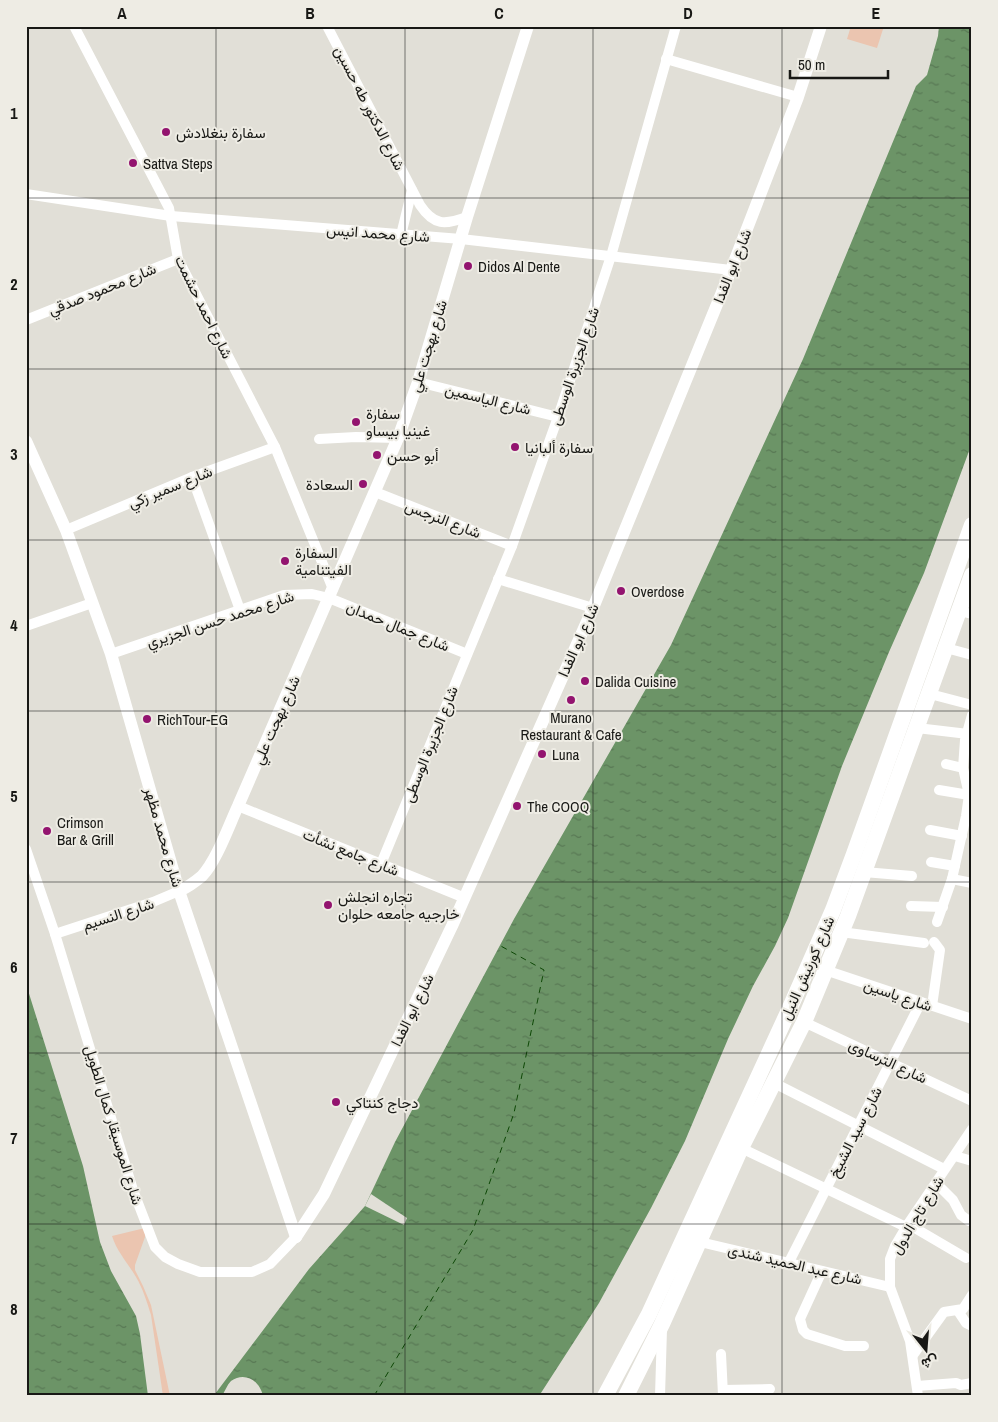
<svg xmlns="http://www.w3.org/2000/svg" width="998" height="1422" font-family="'Archivo Narrow',Vazirmatn,sans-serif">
	<defs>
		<pattern id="water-ripples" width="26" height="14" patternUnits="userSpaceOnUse" patternTransform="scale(1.25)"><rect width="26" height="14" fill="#6c9467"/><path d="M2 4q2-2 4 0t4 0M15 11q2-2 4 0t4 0" fill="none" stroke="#587854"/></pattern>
	</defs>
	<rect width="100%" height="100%" fill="#e1dfd7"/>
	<!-- green -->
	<g fill="#ebc5b0">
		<path d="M851,26H884L877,48L847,39Z"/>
		<path d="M145,1228V1237L135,1265V1270L143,1286L151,1305L170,1396H163L151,1315C147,1302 143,1289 136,1277C128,1263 117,1252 112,1236Z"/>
	</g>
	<!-- water -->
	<g fill="url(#water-ripples)">
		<path d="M939,26H972V443L924,573L889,652L842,766L788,918L775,946L753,986L728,1039L685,1141L651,1208L599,1303L539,1396H263C260,1381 245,1371 231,1381C227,1385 225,1391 222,1396L215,1394L309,1269L365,1206L395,1142L514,919L671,645L803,359L916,86L927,75L938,36Z"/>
		<path d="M26,984L83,1166L100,1242L111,1271L136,1316L140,1334L148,1396H26Z"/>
	</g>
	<!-- pier -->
	<path fill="#e1dfd7" d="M371,1194L407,1218L404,1225L365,1206Z"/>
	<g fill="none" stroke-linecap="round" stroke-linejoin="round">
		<!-- ferry -->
		<path stroke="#0d4705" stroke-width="1" stroke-dasharray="6 5" stroke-linecap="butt" d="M374,1396L473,1230L514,1113L544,970L499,945"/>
		<!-- minor -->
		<g stroke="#fff" stroke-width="10">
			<path d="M74,26L169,208L178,259L275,447L333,589"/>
			<path d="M327,26L420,205C434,226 445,225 467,217"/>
			<path d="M666,59L798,97"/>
			<path d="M26,194L171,216L461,239L731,270"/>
			<path d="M401,235L412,190"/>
			<path d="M26,320L178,259"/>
			<path d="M418,382L558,417"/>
			<path d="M319,439L356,437L398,438"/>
			<path d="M192,477L240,610"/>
			<path d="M375,492L512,546"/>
			<path d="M66,530L192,477L275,447"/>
			<path d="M498,579L593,608"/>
			<path d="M959,611L972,614"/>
			<path d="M26,626L92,603"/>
			<path d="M946,648L972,655"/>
			<path d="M111,654L284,595L312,594L329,598L467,654"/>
			<path d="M930,694L972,705"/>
			<path d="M917,728L968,734"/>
			<path d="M946,764L963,768"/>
			<path d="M939,790L969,795"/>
			<path d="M238,806L465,898"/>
			<path d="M930,830L962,836"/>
			<path d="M26,849L55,934L133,1190L155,1247L165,1257L178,1264L200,1272H252L270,1264L296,1237"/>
			<path d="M931,862L955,866"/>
			<path d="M381,864L512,546L558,417L611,256L676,26"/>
			<path d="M864,872L912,876"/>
			<path d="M952,879L972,883"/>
			<path d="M911,906L943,907"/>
			<path d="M937,922L952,879L966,816L969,795L963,768L965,740L972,715"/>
			<path d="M841,932L924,943"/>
			<path d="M55,934L153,902L179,891"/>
			<path d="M825,970L972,1019"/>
			<path d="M932,1006L940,950L934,942"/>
			<path d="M804,1022L972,1101"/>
			<path d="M774,1083L944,1169"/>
			<path d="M741,1148L906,1227"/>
			<path d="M955,1156L972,1161"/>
			<path d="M936,1183L953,1200L961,1215L969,1221"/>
			<path d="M908,1224L966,1258"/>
			<path d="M700,1242L890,1287"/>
			<path d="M789,1262L921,1002"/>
			<path d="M822,1271L800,1319L803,1330L807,1334L845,1346H864"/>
			<path d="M958,1311L966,1323L972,1326"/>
			<path d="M721,1354L723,1395"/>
			<path d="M913,1355L944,1312L963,1309L972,1295"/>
			<path d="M917,1386L956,1383L961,1385L972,1383"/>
			<path d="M723,1390L770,1389"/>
			<path d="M660,1396L662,1329"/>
			<path d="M918,1396L910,1341L890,1287V1259L895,1246L908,1224L972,1129"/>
		</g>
		<!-- tertiary -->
		<g stroke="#fff" stroke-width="12">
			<path d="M26,441L66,530L111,654L179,891L296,1237"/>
			<path d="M179,891C188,887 195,882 202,876C217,860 229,825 238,806L398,438L418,382L467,217L528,26"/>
			<path d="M296,1237L324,1194L452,926L593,608L731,270L798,97L821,26"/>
		</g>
		<!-- primary -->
		<g stroke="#fff" stroke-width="16">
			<path d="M605,1396L649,1314L789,1010L833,910L854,854L972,525"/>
			<path d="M626,1396L662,1324L741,1148L804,1022L848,916L972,575"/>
		</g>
	</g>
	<!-- grid -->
	<path fill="none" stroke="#181815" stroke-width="1" stroke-opacity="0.55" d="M216,26V1396M405,26V1396M593,26V1396M782,26V1396M26,198H972M26,369H972M26,540H972M26,711H972M26,882H972M26,1053H972M26,1224H972"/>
	<!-- markers -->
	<g fill="#93146f" stroke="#eeece4" stroke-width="2">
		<circle cx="166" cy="132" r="5"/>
		<circle cx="133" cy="163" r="5"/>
		<circle cx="468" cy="266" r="5"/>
		<circle cx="356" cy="422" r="5"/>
		<circle cx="515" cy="447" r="5"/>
		<circle cx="377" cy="455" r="5"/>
		<circle cx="363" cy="484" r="5"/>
		<circle cx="285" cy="561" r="5"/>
		<circle cx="621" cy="591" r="5"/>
		<circle cx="585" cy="681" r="5"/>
		<circle cx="571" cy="700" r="5"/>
		<circle cx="147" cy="719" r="5"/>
		<circle cx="542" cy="754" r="5"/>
		<circle cx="517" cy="806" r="5"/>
		<circle cx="47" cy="831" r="5"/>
		<circle cx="328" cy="905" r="5"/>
		<circle cx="336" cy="1102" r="5"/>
	</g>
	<g text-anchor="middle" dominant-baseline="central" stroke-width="4" stroke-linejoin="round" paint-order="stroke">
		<!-- street labels -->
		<g font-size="15" fill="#181815" stroke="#eeece4">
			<text transform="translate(370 108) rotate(63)">شارع الدكتور طه حسين</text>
			<text transform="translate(378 233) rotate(4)">شارع محمد انيس</text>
			<text transform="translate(732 266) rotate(-68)">شارع ابو الفدا</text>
			<text transform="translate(102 289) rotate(-22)">شارع محمود صدقي</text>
			<text transform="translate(204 307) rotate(64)">شارع احمد حشمت</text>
			<text transform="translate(428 346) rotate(-73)">شارع بهجت علي</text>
			<text transform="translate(574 366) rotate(-71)">شارع الجزيرة الوسطى</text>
			<text transform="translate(488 399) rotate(14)">شارع الياسمين</text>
			<text transform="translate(170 487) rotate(-22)">شارع سمير زكي</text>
			<text transform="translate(443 519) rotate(21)">شارع النرجس</text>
			<text transform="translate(220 619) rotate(-18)">شارع محمد حسن الجزيري</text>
			<text transform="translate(398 626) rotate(22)">شارع جمال حمدان</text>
			<text transform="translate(578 640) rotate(-66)">شارع ابو الفدا</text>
			<text transform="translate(276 720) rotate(-66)">شارع بهجت علي</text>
			<text transform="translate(430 744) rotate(-68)">شارع الجزيرة الوسطى</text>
			<text transform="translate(164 837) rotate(74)">شارع محمد مظهر</text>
			<text transform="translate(351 852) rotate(22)">شارع جامع نشأت</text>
			<text transform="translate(118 914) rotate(-18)">شارع النسيم</text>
			<text transform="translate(807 968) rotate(-66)">شارع كورنيش النيل</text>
			<text transform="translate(898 995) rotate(19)">شارع ياسين</text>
			<text transform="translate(412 1010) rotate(-64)">شارع ابو الفدا</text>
			<text transform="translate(888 1061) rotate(25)">شارع الترساوى</text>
			<text transform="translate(114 1125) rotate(73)">شارع الموسيقار كمال الطويل</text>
			<text transform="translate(855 1132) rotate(-63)">شارع سيد الشيخ</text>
			<text transform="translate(917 1215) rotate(-59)">شارع تاج الدول</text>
			<text transform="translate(795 1264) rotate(13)">شارع عبد الحميد شندى</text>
		</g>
		<!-- poi labels -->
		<g font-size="15" fill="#181815" stroke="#eeece4" text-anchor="start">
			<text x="176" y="132">سفارة بنغلادش</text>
			<text x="143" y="163">Sattva Steps</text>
			<text x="478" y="266">Didos Al Dente</text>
			<text x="366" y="413">سفارة<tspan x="366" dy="17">غينيا بيساو</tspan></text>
			<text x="525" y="447">سفارة ألبانيا</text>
			<text x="387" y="455">أبو حسن</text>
			<text x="353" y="484" text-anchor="end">السعادة</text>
			<text x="295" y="552">السفارة<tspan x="295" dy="17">الفيتنامية</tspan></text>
			<text x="631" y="591">Overdose</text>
			<text x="595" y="681">Dalida Cuisine</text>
			<text x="571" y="717" text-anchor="middle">Murano<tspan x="571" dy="17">Restaurant &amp; Cafe</tspan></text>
			<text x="157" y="719">RichTour-EG</text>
			<text x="552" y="754">Luna</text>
			<text x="527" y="806">The COOQ</text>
			<text x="57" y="822">Crimson<tspan x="57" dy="17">Bar &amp; Grill</tspan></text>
			<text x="338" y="896">تجاره انجلش<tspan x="338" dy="17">خارجيه جامعه حلوان</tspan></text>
			<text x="346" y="1102">دجاج كنتاكي</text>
		</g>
	</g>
	<!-- border -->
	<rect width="998" height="1422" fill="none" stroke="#eeece4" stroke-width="55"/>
	<!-- north arrow -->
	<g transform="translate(926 1350) rotate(163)" stroke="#eeece4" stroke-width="4" paint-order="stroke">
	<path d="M0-4L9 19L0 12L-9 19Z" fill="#181815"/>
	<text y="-8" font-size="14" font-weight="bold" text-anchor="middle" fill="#181815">ش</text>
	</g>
	<!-- scale -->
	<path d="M790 70v8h98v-8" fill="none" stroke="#181815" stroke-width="2.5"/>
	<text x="798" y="70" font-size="15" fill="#181815" stroke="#eeece4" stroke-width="4" paint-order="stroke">50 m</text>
	<rect x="28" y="28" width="942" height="1366" fill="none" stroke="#181815" stroke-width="2"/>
	<g font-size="16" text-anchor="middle" font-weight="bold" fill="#181815">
		<text x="122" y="19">A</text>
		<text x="310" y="19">B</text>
		<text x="499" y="19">C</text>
		<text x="688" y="19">D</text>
		<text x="876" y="19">E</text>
		<text x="14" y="119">1</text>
		<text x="14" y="290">2</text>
		<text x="14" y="460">3</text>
		<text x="14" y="631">4</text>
		<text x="14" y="802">5</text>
		<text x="14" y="973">6</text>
		<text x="14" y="1144">7</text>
		<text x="14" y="1315">8</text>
	</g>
</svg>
